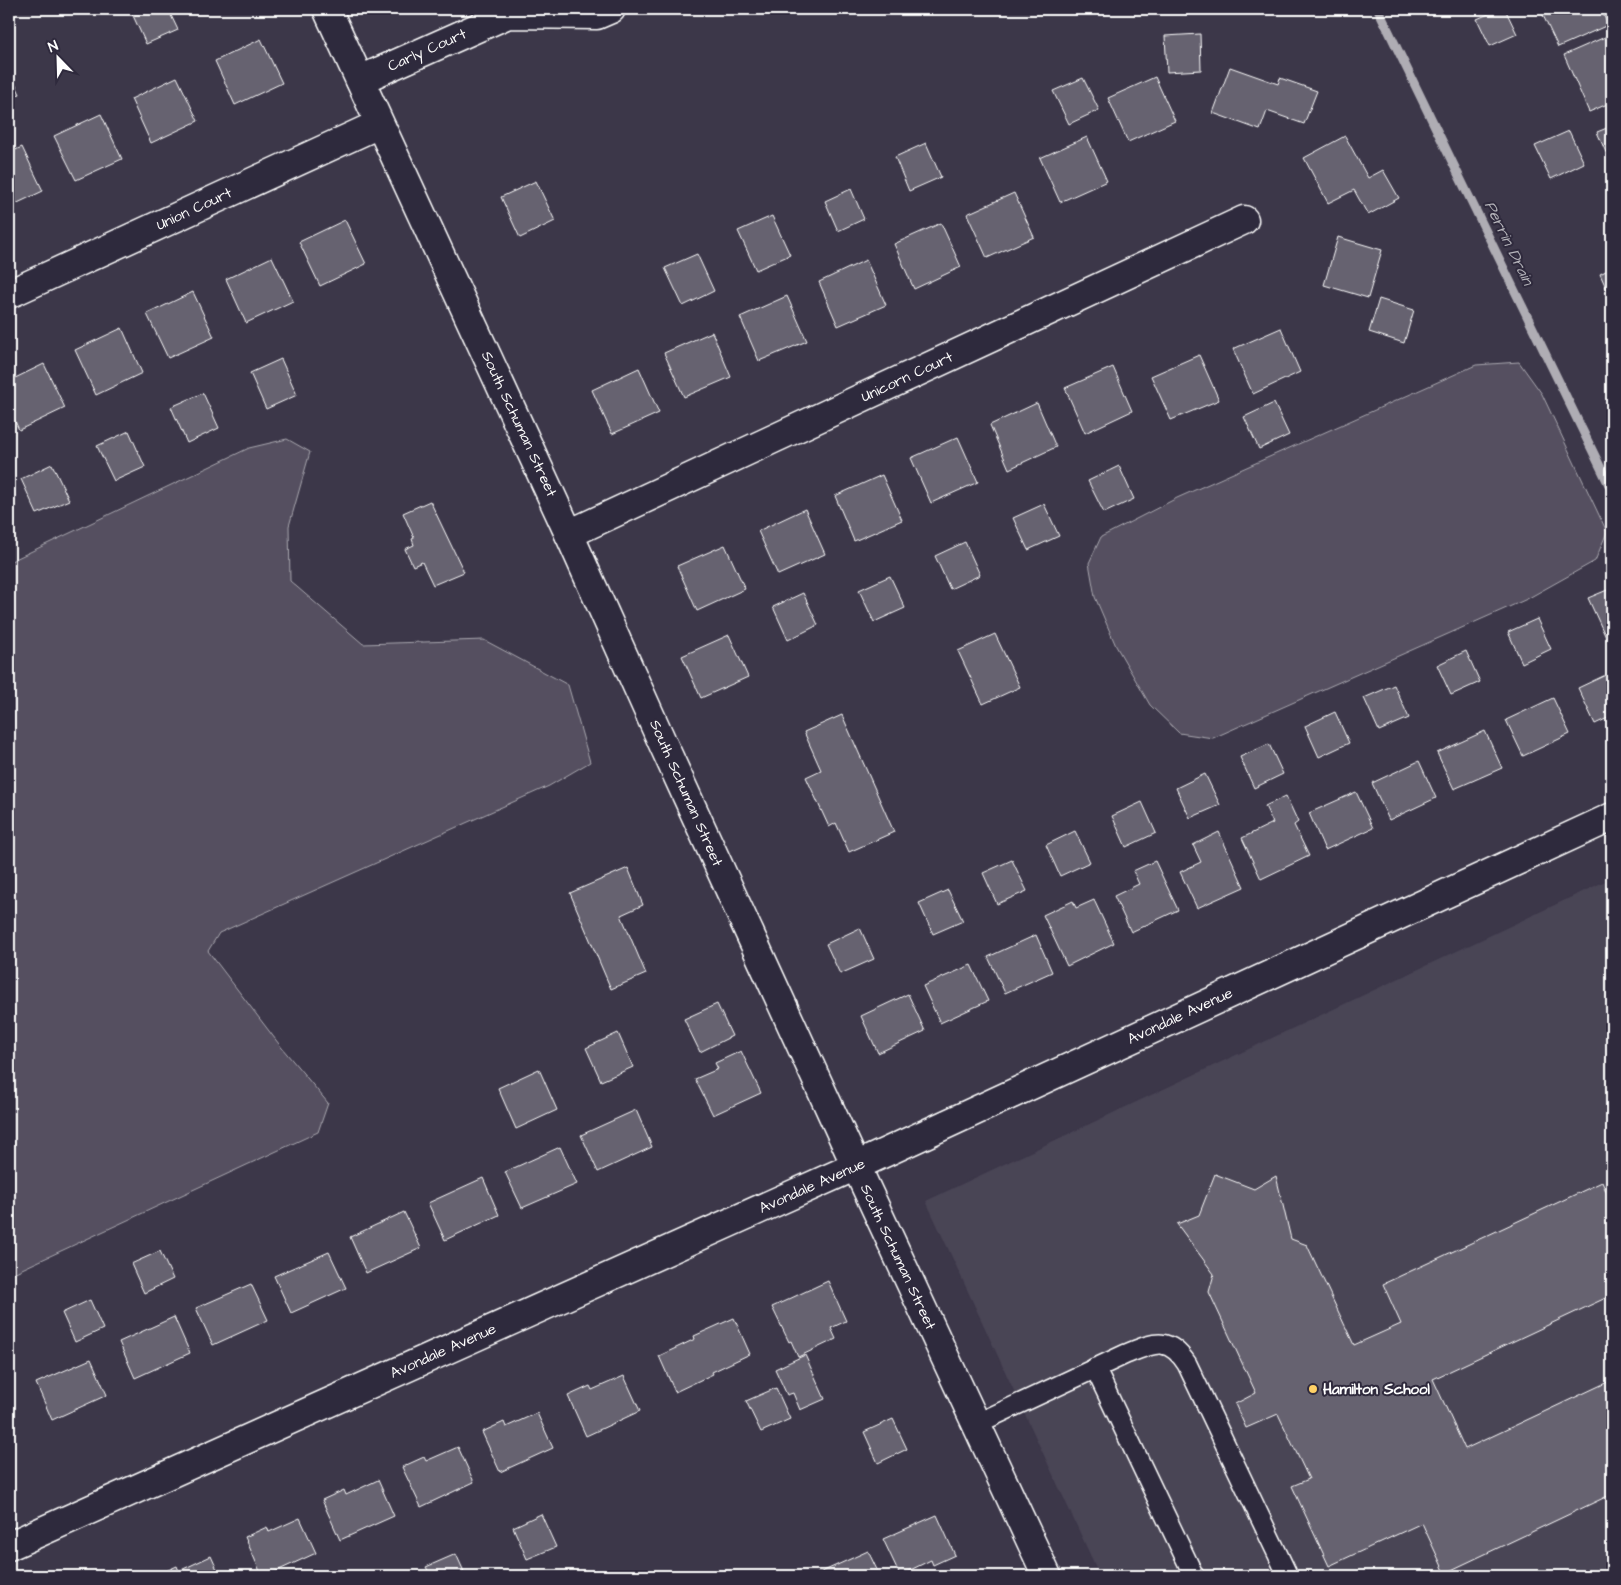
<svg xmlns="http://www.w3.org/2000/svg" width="1621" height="1585" font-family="'Architects Daughter',sans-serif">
	<rect width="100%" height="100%" fill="#3c3749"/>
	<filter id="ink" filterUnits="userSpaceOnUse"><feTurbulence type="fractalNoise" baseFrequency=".02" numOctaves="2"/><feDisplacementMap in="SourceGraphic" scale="10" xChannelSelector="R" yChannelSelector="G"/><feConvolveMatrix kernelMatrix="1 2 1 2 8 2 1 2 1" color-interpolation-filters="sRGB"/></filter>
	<g filter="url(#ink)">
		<!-- built -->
		<path fill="#494455" d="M1612,878V1576H1100L926,1201Z"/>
		<!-- green -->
		<g fill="#555060" stroke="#aaa8b0">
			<path d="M1519,362L1542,394L1607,532L1595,561L1527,599L1213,738L1179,733L1150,705L1116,646L1095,597L1089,563L1101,537L1177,498L1476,365Z"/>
			<path d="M287,439L310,452L289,526L290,581L363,644L484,640L568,685L590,762L549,786L219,933L208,951L282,1048L328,1103L318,1132L9,1275V562L249,448Z"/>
		</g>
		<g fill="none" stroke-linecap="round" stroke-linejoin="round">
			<!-- stream -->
			<path stroke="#afadb4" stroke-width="9" d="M1378,9L1612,491"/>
		</g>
		<!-- building -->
		<g fill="#666270" stroke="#fff">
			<path d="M130,9H168L178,30L146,44Z"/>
			<path d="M1500,9H1505L1517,34L1490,46L1477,19Z"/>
			<path d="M1540,9H1601L1608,25L1558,47Z"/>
			<path d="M1200,34L1201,70L1167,72L1165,36Z"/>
			<path d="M1612,34V102L1589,112L1564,55Z"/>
			<path d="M261,39L282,83L235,105L215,61Z"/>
			<path d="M1230,67L1278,84L1280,78L1317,91L1304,124L1267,111L1260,130L1213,113Z"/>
			<path d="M9,71L20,94L9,99Z"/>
			<path d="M177,77L198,121L151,143L131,99Z"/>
			<path d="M1155,77L1175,121L1128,142L1108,98Z"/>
			<path d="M1083,78L1099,110L1069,124L1053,91Z"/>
			<path d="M101,114L122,159L76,180L54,136Z"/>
			<path d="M1612,126V166L1597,132Z"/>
			<path d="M1569,131L1584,163L1551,179L1535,146Z"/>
			<path d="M1345,136L1368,178L1383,170L1399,198L1368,215L1354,190L1328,203L1304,158Z"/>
			<path d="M1087,137L1107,181L1060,202L1040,158Z"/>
			<path d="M926,143L941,177L909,191L895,157Z"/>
			<path d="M22,147L43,191L9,207V153Z"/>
			<path d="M536,181L555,221L520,238L501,197Z"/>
			<path d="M851,189L864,219L838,231L825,201Z"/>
			<path d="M1014,193L1034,237L987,258L967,214Z"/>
			<path d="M772,216L790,255L756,270L738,231Z"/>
			<path d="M345,220L366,264L320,286L299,242Z"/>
			<path d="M941,223L961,267L914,289L894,244Z"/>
			<path d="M1338,237L1382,250L1368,298L1324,285Z"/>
			<path d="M697,254L714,291L683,306L665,268Z"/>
			<path d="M272,257L293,301L246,323L226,279Z"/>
			<path d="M866,260L886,305L838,326L819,282Z"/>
			<path d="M1612,268V301L1600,274Z"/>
			<path d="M193,292L214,337L168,358L147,314Z"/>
			<path d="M787,296L807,341L759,361L740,317Z"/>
			<path d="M1379,299L1414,310L1404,343L1369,332Z"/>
			<path d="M122,328L142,373L96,395L75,350Z"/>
			<path d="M1281,328L1300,372L1253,394L1233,349Z"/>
			<path d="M712,332L731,377L684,397L664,353Z"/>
			<path d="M1199,355L1219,400L1171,420L1151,376Z"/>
			<path d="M281,359L297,395L266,409L250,373Z"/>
			<path d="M44,364L65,408L19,430L9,408V381Z"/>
			<path d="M1113,367L1132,411L1085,433L1065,388Z"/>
			<path d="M639,368L659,413L612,434L592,390Z"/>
			<path d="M203,393L219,428L187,443L171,407Z"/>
			<path d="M1037,403L1056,447L1009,469L990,425Z"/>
			<path d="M1274,403L1289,435L1259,449L1244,417Z"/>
			<path d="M129,431L145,467L114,481L97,446Z"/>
			<path d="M958,437L978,482L931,503L911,458Z"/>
			<path d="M52,464L69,500L37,514L21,479Z"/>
			<path d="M1119,466L1134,499L1104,513L1088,481Z"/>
			<path d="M882,475L902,520L854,541L835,496Z"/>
			<path d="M430,501L464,572L433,585L422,562L413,566L405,549L414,545L412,539L414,538L403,513Z"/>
			<path d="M1044,504L1059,536L1028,550L1013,518Z"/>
			<path d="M805,509L825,554L778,575L758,531Z"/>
			<path d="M965,542L980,575L950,589L935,556Z"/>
			<path d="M725,545L745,589L697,611L677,566Z"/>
			<path d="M890,576L905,608L874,622L859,590Z"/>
			<path d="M1612,588V643L1609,644L1588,598Z"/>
			<path d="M803,593L818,625L788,640L773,607Z"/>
			<path d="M1537,619L1551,649L1522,663L1508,632Z"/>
			<path d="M995,634L1020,687L983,704L958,651Z"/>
			<path d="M729,635L748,677L701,698L682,656Z"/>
			<path d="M1466,651L1480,682L1451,695L1437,665Z"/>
			<path d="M1612,672V716L1595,724L1578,688Z"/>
			<path d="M1394,685L1409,718L1379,731L1364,698Z"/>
			<path d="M1553,698L1570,734L1523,756L1506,720Z"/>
			<path d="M1335,712L1349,743L1319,757L1305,726Z"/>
			<path d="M842,715L894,832L849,852L836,823L829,827L806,777L821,770L804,732Z"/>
			<path d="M1485,731L1502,768L1454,789L1437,753Z"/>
			<path d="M1269,744L1283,774L1254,788L1240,757Z"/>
			<path d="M1419,761L1436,798L1389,820L1372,783Z"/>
			<path d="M1205,774L1220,805L1190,818L1176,788Z"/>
			<path d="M1356,792L1373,828L1325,850L1309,813Z"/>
			<path d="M1286,796L1298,822L1294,825L1309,856L1261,879L1242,838L1273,823L1265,806Z"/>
			<path d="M1142,802L1156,833L1126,847L1112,816Z"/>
			<path d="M1075,831L1090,862L1060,876L1046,845Z"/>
			<path d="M1219,832L1244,887L1197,908L1180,872L1201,862L1193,845Z"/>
			<path d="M1012,860L1027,891L997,904L983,873Z"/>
			<path d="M1155,861L1178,910L1131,932L1114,896L1139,884L1133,871Z"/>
			<path d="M628,868L643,905L621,915L646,974L611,989L570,893Z"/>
			<path d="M948,890L963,921L933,934L919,903Z"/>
			<path d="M1094,900L1114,943L1067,966L1043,915L1073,901L1076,908Z"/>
			<path d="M860,928L874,959L840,974L826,944Z"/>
			<path d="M1036,935L1052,972L1005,993L988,957Z"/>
			<path d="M971,965L988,1001L940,1023L923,986Z"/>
			<path d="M908,994L925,1031L878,1053L861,1016Z"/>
			<path d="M717,1004L732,1036L700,1052L684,1019Z"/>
			<path d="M618,1033L633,1067L601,1081L586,1048Z"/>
			<path d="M741,1051L761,1093L713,1115L695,1079L718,1069L715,1063Z"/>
			<path d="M539,1069L557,1110L516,1129L498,1088Z"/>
			<path d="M636,1110L652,1147L598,1172L581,1135Z"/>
			<path d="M560,1147L577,1184L522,1208L505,1172Z"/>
			<path d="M1215,1174L1254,1189L1276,1176L1291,1239L1307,1245L1354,1345L1401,1324L1383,1284L1602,1182L1612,1205V1295L1433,1379L1465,1449L1612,1380V1494L1445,1573L1422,1523L1329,1566L1292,1486L1309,1479L1278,1414L1246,1428L1235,1404L1256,1393L1209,1292L1214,1274L1177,1224L1199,1215Z"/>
			<path d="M483,1178L499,1215L445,1240L428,1203Z"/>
			<path d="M404,1212L421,1248L366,1273L350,1237Z"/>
			<path d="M160,1251L173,1279L144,1293L131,1264Z"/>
			<path d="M329,1252L346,1288L291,1313L274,1276Z"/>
			<path d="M828,1281L846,1321L831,1328L836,1339L798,1357L791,1341L789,1342L772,1307Z"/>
			<path d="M251,1284L268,1320L213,1345L196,1308Z"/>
			<path d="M90,1300L103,1329L75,1342L62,1313Z"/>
			<path d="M174,1317L190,1353L135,1378L119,1342Z"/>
			<path d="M734,1318L750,1354L712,1372L713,1374L675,1392L659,1356L695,1339L694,1336Z"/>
			<path d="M805,1355L825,1399L800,1410L793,1393L787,1395L775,1369Z"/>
			<path d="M91,1359L107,1395L52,1420L36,1383Z"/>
			<path d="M624,1376L640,1411L586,1436L568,1396L590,1386L592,1390Z"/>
			<path d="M776,1388L790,1419L761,1432L746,1401Z"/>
			<path d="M537,1413L553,1448L500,1472L482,1432L504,1422L506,1427Z"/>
			<path d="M893,1419L907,1449L878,1463L864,1432Z"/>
			<path d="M458,1447L474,1482L421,1507L402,1467L424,1457L426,1461Z"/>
			<path d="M378,1480L394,1516L340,1540L322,1500L344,1490L346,1495Z"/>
			<path d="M541,1514L556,1547L527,1559L513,1527Z"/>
			<path d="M937,1515L955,1555L933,1565L931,1560L900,1575L883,1539Z"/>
			<path d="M300,1518L316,1553L266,1576H262L245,1537L267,1527L269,1532Z"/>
			<path d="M868,1551L880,1576H815V1575Z"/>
			<path d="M456,1554L466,1576H431L426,1567Z"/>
			<path d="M211,1556L220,1576H155L177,1566L179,1571Z"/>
		</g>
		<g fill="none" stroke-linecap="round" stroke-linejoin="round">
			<defs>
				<g id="lane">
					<path d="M1095,1368L1194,1576"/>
					<path d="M976,1424L1126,1354C1154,1343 1168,1335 1187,1364L1288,1576"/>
				</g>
				<g id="street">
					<path d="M327,9L569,534L663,744L856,1166L1047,1576"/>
					<path d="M360,80L508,14L597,15L611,9"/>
					<path d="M9,294L379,124"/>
					<path d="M569,534L1244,220"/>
				</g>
				<path id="secondary" d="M9,1546L856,1166L1612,817"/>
			</defs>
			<!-- lane casing -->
			<use href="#lane" stroke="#fff" stroke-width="22"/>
			<!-- street casing -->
			<use href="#street" stroke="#fff" stroke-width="31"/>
			<!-- secondary casing -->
			<use href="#secondary" stroke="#fff" stroke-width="31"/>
			<!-- lane -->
			<use href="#lane" stroke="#2f2a3d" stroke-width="19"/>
			<!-- street -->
			<use href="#street" stroke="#2f2a3d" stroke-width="28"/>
			<!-- secondary -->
			<use href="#secondary" stroke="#2f2a3d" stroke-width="28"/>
		</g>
	</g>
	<!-- markers -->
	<circle fill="#ffd166" stroke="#2f2a3d" stroke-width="2" cx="1313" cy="1389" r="5"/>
	<g text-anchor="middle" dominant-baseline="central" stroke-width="4" stroke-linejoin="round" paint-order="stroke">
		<!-- street labels -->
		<g font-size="15" fill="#fff" stroke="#2f2a3d">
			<text transform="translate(427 50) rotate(-24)">Carly Court</text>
			<text transform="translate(194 209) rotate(-25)">Union Court</text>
			<text transform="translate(907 377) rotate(-25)">Unicorn Court</text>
			<text transform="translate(519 424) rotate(65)">South Schuman Street</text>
			<text transform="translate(686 793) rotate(66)">South Schuman Street</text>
			<text transform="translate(1180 1016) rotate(-25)">Avondale Avenue</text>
			<text transform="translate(812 1186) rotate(-24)">Avondale Avenue</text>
			<text transform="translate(898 1257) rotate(65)">South Schuman Street</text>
			<text transform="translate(443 1351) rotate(-24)">Avondale Avenue</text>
		</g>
		<!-- poi labels -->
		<g font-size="15" font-weight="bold" fill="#fff" stroke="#2f2a3d" text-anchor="start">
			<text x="1323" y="1389">Hamilton School</text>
		</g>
		<!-- water labels -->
		<g font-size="16" font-style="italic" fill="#b5b4ba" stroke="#2f2a3d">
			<text transform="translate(1509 243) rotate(64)">Perrin Drain</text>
		</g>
	</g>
	<!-- margin -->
	<rect width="1621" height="1585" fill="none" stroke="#2f2a3d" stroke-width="30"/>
	<rect x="15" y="15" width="1591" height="1555" fill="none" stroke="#fff" stroke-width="2" filter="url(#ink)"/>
	<!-- north arrow -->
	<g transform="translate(58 58) rotate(337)" stroke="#2f2a3d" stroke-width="4" paint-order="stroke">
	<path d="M0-4L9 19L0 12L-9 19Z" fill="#ffffff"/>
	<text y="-8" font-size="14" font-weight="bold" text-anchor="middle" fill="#ffffff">N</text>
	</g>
</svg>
